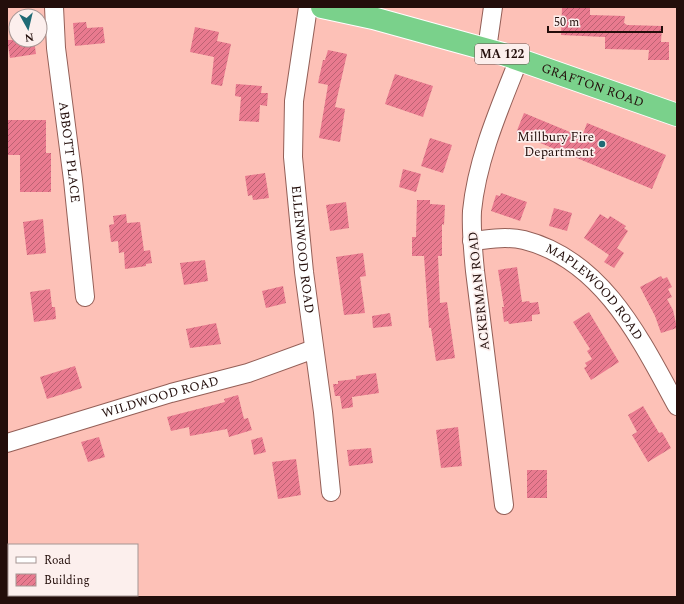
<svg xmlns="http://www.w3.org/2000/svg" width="684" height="604" font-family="Spectral,serif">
	<defs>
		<pattern id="building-hatch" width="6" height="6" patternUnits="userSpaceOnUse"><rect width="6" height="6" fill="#e97a8f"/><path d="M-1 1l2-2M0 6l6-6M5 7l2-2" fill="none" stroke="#bc6273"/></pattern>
	</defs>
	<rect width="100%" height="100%" fill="#fdc1b7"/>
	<!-- building -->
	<g fill="url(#building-hatch)">
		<path d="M562,7H590V15L625,16L624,23L627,25L662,26L661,42H669V60H648L649,50L605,49V37L561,35Z"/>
		<path d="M86,22L87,28L103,27L105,43L75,46L73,23Z"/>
		<path d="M195,27L219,32L217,41L231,44L222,86L211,84L214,57L190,52Z"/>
		<path d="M7,40H34L36,54L10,58Z"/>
		<path d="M328,50L347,54L335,107L345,109L340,142L319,138L328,85L318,83L323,60H325Z"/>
		<path d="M395,74L433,86L423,117L385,104Z"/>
		<path d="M236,84L262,86L261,93H268L267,106L260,105L259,122L239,121L241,97L235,96Z"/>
		<path d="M524,113L582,137L587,123L666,155L652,189L516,133Z"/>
		<path d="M7,120H46V153H51V192H20V155H7Z"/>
		<path d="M430,138L452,145L443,173L421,166Z"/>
		<path d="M403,169L421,174L416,192L399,187Z"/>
		<path d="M265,173L269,198L253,200L252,195L248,196L245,176Z"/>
		<path d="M501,193L527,202L520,221L491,211L496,195L500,196Z"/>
		<path d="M417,200H430V204L445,205L444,225L442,224V256H438L440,303L447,302L455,358L436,361L431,328H429L424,256H412V237H416Z"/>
		<path d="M346,202L349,228L330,231L326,205Z"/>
		<path d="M554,208L572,213L567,231L549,226Z"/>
		<path d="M126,214L127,223L140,222L144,251L150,250L152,263L146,264V266L125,269L124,252L119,253L118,241L111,242L109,225L114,224L113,216Z"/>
		<path d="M600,214L608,219L610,216L626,226L624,228L628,231L617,248L624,253L614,268L604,262L609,255L584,238Z"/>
		<path d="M43,219L46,253L27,255L23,222Z"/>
		<path d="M363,253L366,276L360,277L365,313L344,315L336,257Z"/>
		<path d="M205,260L208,281L184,285L180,263Z"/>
		<path d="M517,267L522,302L529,301L530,303L538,302L540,314L532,315V321L509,324L508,321L504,322L502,307H504L498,270Z"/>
		<path d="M661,276L663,279L667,277L672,287L668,289L672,297L667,299L673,310L677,328L661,333L655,316L640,287Z"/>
		<path d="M283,286L286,303L266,308L262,291Z"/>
		<path d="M50,289L52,307H55L56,319L34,322L30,292Z"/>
		<path d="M589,312L619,362L591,380L584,368L587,366L585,363L592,359L587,351L590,349L573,322Z"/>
		<path d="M390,313L392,326L373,328L372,316Z"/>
		<path d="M216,323L221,344L190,348L186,329Z"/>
		<path d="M75,366L82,388L47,399L40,377Z"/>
		<path d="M376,373L379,393L352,397L353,407L342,409L340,396H335L333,384H338V381L356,379V376Z"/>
		<path d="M238,395L244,419L248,418L252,430L229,437L227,429L190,436L189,427L171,431L167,417L225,402L224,399Z"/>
		<path d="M643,406L659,433L662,432L671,448L648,462L632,435L637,432L628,415Z"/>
		<path d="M458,427L462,466L441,468L436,430Z"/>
		<path d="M99,437L105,457L88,462L81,442Z"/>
		<path d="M262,437L266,452L254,455L251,440Z"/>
		<path d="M371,448L373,463L349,466L347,450Z"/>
		<path d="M296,459L301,495L278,499L272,462Z"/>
		<rect x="527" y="470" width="20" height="28"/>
	</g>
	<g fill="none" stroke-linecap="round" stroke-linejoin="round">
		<defs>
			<g id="street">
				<path id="s1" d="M54,7L56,48L73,180L85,297"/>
				<path id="s2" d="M308,7L294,101L293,157L304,272L323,412L331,492"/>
				<path d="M487,49L493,7"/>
				<path id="s3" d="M472,241C488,239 507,236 524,240C603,260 641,340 677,406"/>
				<path id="s4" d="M7,443L171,393L248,373L314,349"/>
				<path d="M504,505L475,271C473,251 471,231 472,211C477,159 500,107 519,59"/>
			</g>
			<g id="highway">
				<path id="s5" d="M322,7L373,18L503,54L677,115"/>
			</g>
		</defs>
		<!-- street casing -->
		<use href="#street" stroke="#945f57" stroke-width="20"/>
		<!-- highway casing -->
		<use href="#highway" stroke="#fff" stroke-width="24"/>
		<!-- street -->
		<use href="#street" stroke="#fff" stroke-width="18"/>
		<!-- highway -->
		<use href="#highway" stroke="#7ad18b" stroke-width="22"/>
	</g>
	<!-- markers -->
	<circle fill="#206a75" stroke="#fcefed" stroke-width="1.5" cx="602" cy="144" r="4"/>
	<g text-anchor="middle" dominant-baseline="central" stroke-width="3.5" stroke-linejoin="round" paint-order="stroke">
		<!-- shield labels -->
		<rect fill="#fcefed" stroke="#64524f" stroke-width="1" x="475" y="44" width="54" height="20" rx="3"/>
		<g font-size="12" font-weight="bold" fill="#230e0b">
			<text x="502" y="54">MA 122</text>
		</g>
		<!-- street labels -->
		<g font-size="13" fill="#230e0b" stroke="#fcefed">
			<text stroke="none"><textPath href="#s5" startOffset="282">GRAFTON ROAD</textPath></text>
			<text stroke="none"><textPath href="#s1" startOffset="146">ABBOTT PLACE</textPath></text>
			<text stroke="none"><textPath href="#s2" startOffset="244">ELLENWOOD ROAD</textPath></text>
			<text transform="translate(479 291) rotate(-96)">ACKERMAN ROAD</text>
			<text stroke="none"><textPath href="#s3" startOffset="142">MAPLEWOOD ROAD</textPath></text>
			<text stroke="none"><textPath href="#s4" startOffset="160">WILDWOOD ROAD</textPath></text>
		</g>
		<!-- poi labels -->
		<g font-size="13" fill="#230e0b" stroke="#fcefed" text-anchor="end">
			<text x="594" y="137">Millbury Fire<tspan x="594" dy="15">Department</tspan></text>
		</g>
	</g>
	<!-- border -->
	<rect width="684" height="604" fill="none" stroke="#230e0b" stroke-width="16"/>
	<!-- legend -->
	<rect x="8" y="544" width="130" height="52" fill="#fcefed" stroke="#a59593"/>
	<rect x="16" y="557" width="20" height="6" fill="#ffffff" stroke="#a59593"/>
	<text x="44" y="564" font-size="12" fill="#230e0b">Road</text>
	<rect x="16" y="574" width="20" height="12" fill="url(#building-hatch)" stroke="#a59593"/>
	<text x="44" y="584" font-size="12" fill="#230e0b">Building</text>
	<!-- north arrow -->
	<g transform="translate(28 28) rotate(172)"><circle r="19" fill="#fcefed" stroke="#a59593"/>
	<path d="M0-3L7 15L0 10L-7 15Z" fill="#206a75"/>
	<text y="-6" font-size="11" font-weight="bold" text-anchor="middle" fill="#230e0b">N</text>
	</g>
	<!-- scale -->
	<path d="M548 26v6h114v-6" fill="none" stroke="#230e0b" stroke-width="2"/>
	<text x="554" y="26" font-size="12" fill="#230e0b" stroke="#fcefed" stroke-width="3" paint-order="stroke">50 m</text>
</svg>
